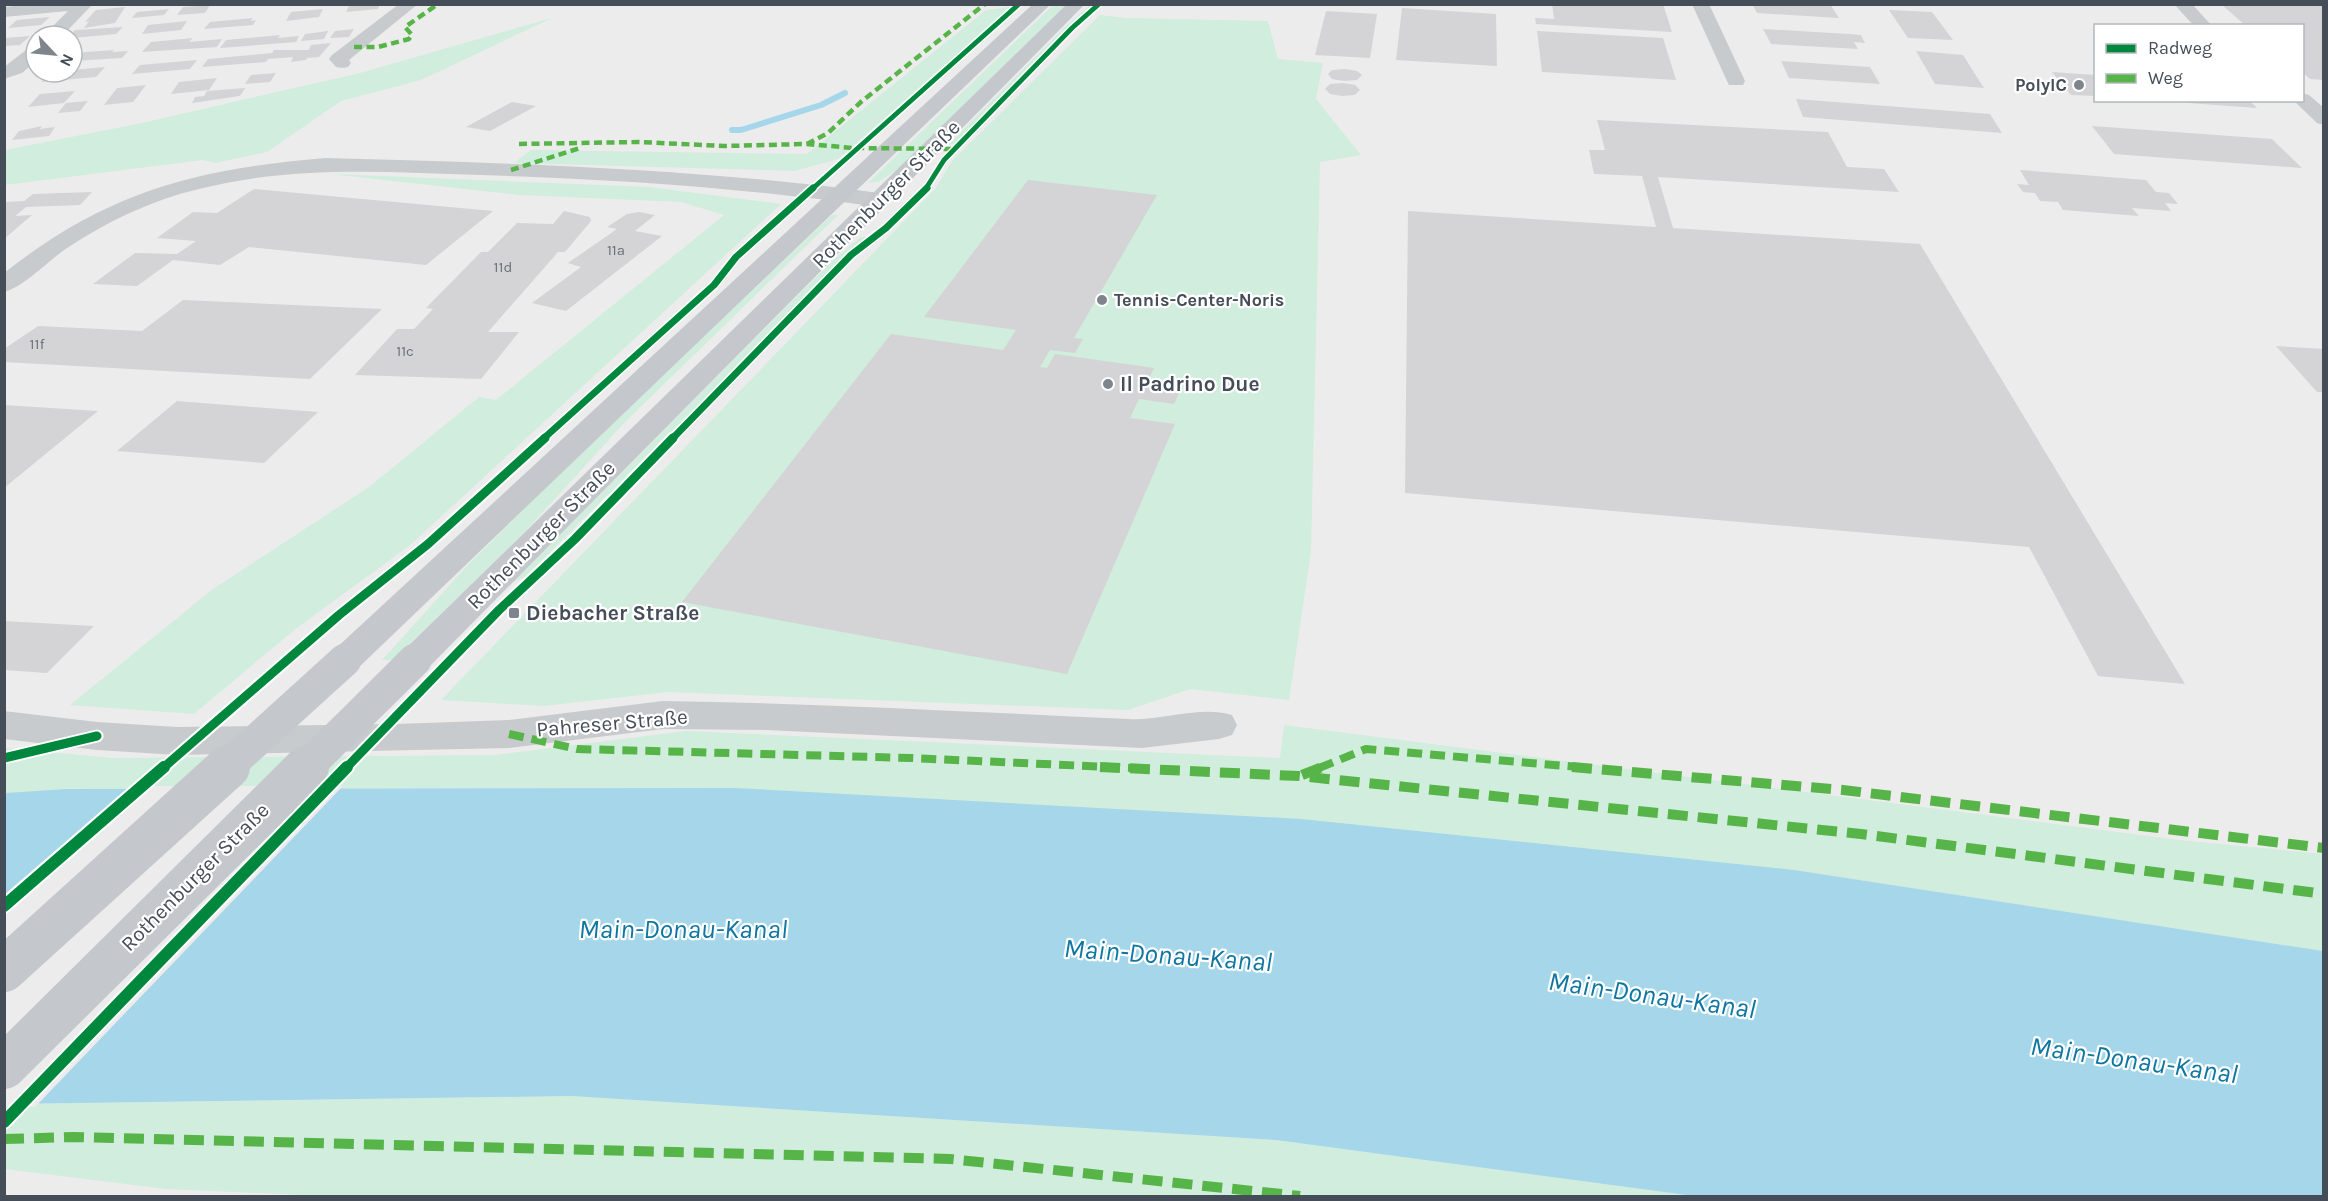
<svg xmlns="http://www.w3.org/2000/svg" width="2328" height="1201" font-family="Karla,sans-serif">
	<rect width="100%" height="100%" fill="#edecec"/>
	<!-- green -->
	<g fill="#d0eddd">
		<path d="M1053,5H1066L897,170L878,182L868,183Z"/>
		<path d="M1090,5H1096L1070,28L954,144H949L1065,27Z"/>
		<path d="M1011,7L838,159L795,171L514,163L531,150L807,154L986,10Z"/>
		<path d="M1100,15L1126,18L1268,21L1278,59L1323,63L1316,99L1361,155L1320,162L1311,551L1289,700L1190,689L1128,710L668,692L544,706L441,700L935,189L952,161Z"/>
		<path d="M552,18L421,80L341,101L267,152L215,163L203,160L5,185V150L142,123L360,73Z"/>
		<path d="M330,174L649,187L781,204L409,546L294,630L194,714L70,705L213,589L369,487L479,397L496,400L724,215L681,202L520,195Z"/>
		<path d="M832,215H838L625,422L522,535L393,660H382L465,568L550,483Z"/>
		<path d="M861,237L867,238L525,577L513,582L834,259Z"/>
		<path d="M1284,725L2179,840L2323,854V951L1794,870L735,788L66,789L5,793V748L112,758L495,755L686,731L1280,758Z"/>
		<path d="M571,1096L1276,1140L1694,1196H327L166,1189L5,1169V1104Z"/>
	</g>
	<!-- water -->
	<path fill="#a5d6ea" d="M735,788L1301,819L1794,870L2323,951V1196H1694L1276,1140L571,1096L5,1104V793L66,789Z"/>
	<!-- pier -->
	<path fill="#edecec" d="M130,786H343L35,1107H4L5,894Z"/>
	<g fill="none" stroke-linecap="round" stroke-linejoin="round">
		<!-- stream -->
		<path stroke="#a5d6ea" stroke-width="6" d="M732,130H741L821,105L845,93"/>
	</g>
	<!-- building -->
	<g fill="#d4d4d6">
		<path d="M364,4H380L378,9L346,12L349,6Z"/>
		<path d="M1552,4H1663L1672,32L1536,24L1535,18L1554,19Z"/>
		<path d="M1752,4H1830L1839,18L1757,13Z"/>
		<path d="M2221,4H2324V80L2310,79L2302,72V26H2246Z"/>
		<path d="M210,5L205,13L177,15L183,7Z"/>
		<path d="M125,7L115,23L84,28L89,21L85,22L96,10Z"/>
		<path d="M1402,8L1496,14L1497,66L1396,60Z"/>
		<path d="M169,9L164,15L132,18L137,12Z"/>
		<path d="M323,9L319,17L286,21L291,12Z"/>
		<path d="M1889,10L1932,12L1953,40L1908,38Z"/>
		<path d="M1326,11L1377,14L1370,58L1315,55Z"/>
		<path d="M50,17L41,25L8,28L17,20Z"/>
		<path d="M253,18L251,21L256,20L253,25L204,29L210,22Z"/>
		<path d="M187,21L181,30L142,34L148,25Z"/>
		<path d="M123,27L116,34L72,38L69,36L75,30Z"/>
		<path d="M354,29L349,37L330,38L335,31Z"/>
		<path d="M1763,29L1849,34L1861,35L1865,43L1854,42L1858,49L1771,44Z"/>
		<path d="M328,31L324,39L301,41L305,34Z"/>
		<path d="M1537,31L1663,38L1676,80L1542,72Z"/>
		<path d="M280,35L278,38L299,36L296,42L220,48L226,40Z"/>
		<path d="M30,36L20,45L4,46V38Z"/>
		<path d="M193,38L189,42L222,39L217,47L142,52L151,42Z"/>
		<path d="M331,43L319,57L307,58L306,60L291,62L293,57L268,59L266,62L202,67L208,59L272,53L274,50H309L311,45Z"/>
		<path d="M114,50L112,52L128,51L122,58L72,61V53Z"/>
		<path d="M1916,51L1963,55L1984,88L1935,84Z"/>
		<path d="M197,60L190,69L132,74L140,65Z"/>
		<path d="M1781,61L1870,67L1880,84L1789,78Z"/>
		<path d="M105,67L96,77L41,82L51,72H72V70Z"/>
		<path d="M1345,69L1357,71L1362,75L1357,80L1344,81L1332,79L1328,74L1332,70Z"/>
		<path d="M2052,72L2096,75V96L2071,95Z"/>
		<path d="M276,73L270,82L245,84L251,75Z"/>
		<path d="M217,78L209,90L171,94L179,82Z"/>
		<path d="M1343,83L1355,85L1360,90L1355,95L1342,96L1330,94L1325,89L1330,84Z"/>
		<path d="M146,85L133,102L104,105L117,88Z"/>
		<path d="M245,88L240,96L192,103L195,97L204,96L207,91Z"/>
		<path d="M75,91L64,103L28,107L40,94Z"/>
		<path d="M1796,99L1990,114L2002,133L1803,117Z"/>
		<path d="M2175,100H2249L2257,108L2175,102Z"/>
		<path d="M88,101L80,111L58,113L66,103Z"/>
		<path d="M512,102L536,106L490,131L466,127Z"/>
		<path d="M1597,120L1828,132L1847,167L1884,169L1899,192L1658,177L1673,228L1920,244L2185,684L2098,676L2029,547L1405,493L1408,211L1656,227L1642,176L1594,174L1589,150H1605Z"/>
		<path d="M42,126L40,129L55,127L49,136L12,140L19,131Z"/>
		<path d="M2092,126L2272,139L2302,168L2114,154Z"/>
		<path d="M2020,170L2146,180L2156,192L2169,193L2178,204L2165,203L2171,211L2132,208L2139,216L2063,210L2058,202L2040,201L2035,193L2023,192L2017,184L2029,185Z"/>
		<path d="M1028,180L1157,195L1074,338L1083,339L1075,353L1050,350L1040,367L1047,368L1055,354L1154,368L1145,386L1180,391L1174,404L1139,399L1130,418L1175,424L1067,674L682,602L891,334L1003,350L1016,330L924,317Z"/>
		<path d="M254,189L493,211L426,265L249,247L220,265L173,260L137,286L93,284L135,253L177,254L196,241L157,238L193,212L217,213Z"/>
		<path d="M92,192L80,205L26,207L15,216L32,215L4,239V202L24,201L33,194Z"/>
		<path d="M564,211L590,217L591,221L565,252H558L488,332H519L481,379L355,375L397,329H414L433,309L426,308L481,252H488L517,223L553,224Z"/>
		<path d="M639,212L655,215L635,231L662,236L566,311L532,303L581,267L568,263L617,229L607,227L627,214Z"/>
		<path d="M183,300L382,309L310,379L4,362V349L38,326L142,331Z"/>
		<path d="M2276,346L2324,349V392H2317Z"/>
		<path d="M177,401L318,412L264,463L117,451Z"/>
		<path d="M4,405L98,411L4,488Z"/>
		<path d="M4,621L94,626L47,673L4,670Z"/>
	</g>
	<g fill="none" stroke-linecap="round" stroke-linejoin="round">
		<!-- minor -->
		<g fill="#c8cbcd" fill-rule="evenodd">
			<path d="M33,4H93L62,36H43L68,11L4,17V7Z"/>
			<path d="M399,4H418L349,60L351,63L348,67L342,68L336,67L329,59L332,55Z"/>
			<path d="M1692,4H1709L1745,81L1743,85H1729L1727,81Z"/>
			<path d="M2174,4H2192L2212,26H2194Z"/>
			<path d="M36,46V61L22,73L4,79V67L30,47Z"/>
			<path d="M2302,93L2309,95L2324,108V125L2317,123L2293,100H2302Z"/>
			<path d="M325,158C510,163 695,168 879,193L887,195L890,200L887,205L879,207C746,188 614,179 480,175C384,172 294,165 199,189C152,200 108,221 67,248C49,260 24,287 4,292V273C108,191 196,169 325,158Z"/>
			<path d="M663,701C818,703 973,712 1128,719C1162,721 1200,705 1232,715L1237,725L1232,735L1219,739L1142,748L766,730L663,729L509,748L177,755L97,750L4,739V711L97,722L177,727L397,724L509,720Z"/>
		</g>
		<!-- primary -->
		<g fill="#c4c7cb" fill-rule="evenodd">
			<path d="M1033,4H1051L357,669L345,672L333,669L328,660L333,651Z"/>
			<path d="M1067,4H1085L427,669L415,672L403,669L398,660L403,651Z"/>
		</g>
		<!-- primary-bridge-far1 -->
		<g stroke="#c4c7cb" stroke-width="33">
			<path d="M226,768L345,660"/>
			<path d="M306,768L415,660"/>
		</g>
		<!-- primary-bridge -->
		<g stroke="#c4c7cb" stroke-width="44">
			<path d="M4,970L228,767"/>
			<path d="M4,1067L307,767"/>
		</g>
		<!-- quiet-far2 -->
		<g stroke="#57b448" stroke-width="4.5" stroke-dasharray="8 4.5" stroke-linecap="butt">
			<path d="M354,47H378L409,39L412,35L405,27L438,4"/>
			<path d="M519,144L639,142L724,146L807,144L853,148L956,149"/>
			<path d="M807,144L828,133L862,101L985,4"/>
			<path d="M511,170L580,148"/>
		</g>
		<!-- quiet-far1 -->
		<g stroke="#57b448" stroke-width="8" stroke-dasharray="15 8" stroke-linecap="butt">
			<path d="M509,734L577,749L911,758L1132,768"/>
			<path d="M1319,768L1366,749L1590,768"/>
		</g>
		<!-- quiet -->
		<g stroke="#57b448" stroke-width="10" stroke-dasharray="20 10" stroke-linecap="butt">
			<path d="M1100,767L1299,776L1861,834L2324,894"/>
			<path d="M1572,767L1843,790L2324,848"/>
			<path d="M1302,775L1322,767"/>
			<path d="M4,1139L73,1137L950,1159L1300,1196"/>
		</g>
		<defs>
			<g id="cycleway-far3">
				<path d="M811,190L1019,4"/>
				<path d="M925,190L944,160L1072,28L1099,4"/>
			</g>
			<g id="cycleway-far2">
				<path d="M543,439L714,285L736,257L813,188"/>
				<path d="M672,439L851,255L886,228L927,188"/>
			</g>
			<g id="cycleway-far1">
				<path d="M4,758L97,736"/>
				<path d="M163,768L339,615L428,544L545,438"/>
				<path d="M346,768L499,610L575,539L673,438"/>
			</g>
			<g id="cycleway">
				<path d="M4,906L164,767"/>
				<path d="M4,1122L347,767"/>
			</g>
		</defs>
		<!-- cycleway-far3 casing -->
		<use href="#cycleway-far3" stroke="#fff" stroke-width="8"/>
		<!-- cycleway-far2 casing -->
		<use href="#cycleway-far2" stroke="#fff" stroke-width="10"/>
		<!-- cycleway-far1 casing -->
		<use href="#cycleway-far1" stroke="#fff" stroke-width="13"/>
		<!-- cycleway casing -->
		<use href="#cycleway" stroke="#fff" stroke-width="16"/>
		<!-- cycleway-far3 -->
		<use href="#cycleway-far3" stroke="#00873e" stroke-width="5"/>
		<!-- cycleway-far2 -->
		<use href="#cycleway-far2" stroke="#00873e" stroke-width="7"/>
		<!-- cycleway-far1 -->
		<use href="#cycleway-far1" stroke="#00873e" stroke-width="9"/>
		<!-- cycleway -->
		<use href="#cycleway" stroke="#00873e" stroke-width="12"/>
	</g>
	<!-- markers -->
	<g fill="#7f858c" stroke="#fff" stroke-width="2">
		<circle cx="2079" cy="85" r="6"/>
		<circle cx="1102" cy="300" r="6"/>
		<circle cx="1108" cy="384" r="6"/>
		<rect x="508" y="607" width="12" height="12" rx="3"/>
	</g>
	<g text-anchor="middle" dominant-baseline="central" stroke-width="4.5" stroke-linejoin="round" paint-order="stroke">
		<!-- far-number labels -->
		<g font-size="15" fill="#6a7079">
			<text x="616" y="250">11a</text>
			<text x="503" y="267">11d</text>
			<text x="37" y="344">11f</text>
			<text x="405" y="351">11c</text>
		</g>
		<!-- far-poi labels -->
		<g font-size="18" font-weight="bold" fill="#444d58" stroke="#fff" text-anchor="end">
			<text x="2067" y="85">PolyIC</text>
			<text x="1114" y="300" text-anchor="start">Tennis-Center-Noris</text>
		</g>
		<!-- street labels -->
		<g font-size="21" fill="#444d58" stroke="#fff">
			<text transform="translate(886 194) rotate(-45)">Rothenburger Straße</text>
			<text transform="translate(541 535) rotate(-45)">Rothenburger Straße</text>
			<text transform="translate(612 723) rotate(-5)">Pahreser Straße</text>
			<text transform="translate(195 877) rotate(-45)">Rothenburger Straße</text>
		</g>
		<!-- poi labels -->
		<g font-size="21" font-weight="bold" fill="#444d58" stroke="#fff" text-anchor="start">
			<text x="1120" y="384">Il Padrino Due</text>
			<text x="526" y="613">Diebacher Straße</text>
		</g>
		<!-- near-water labels -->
		<g font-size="27" font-style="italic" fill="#0f76a1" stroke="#fff">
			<text x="683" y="929">Main-Donau-Kanal</text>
			<text transform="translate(1168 955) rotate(4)">Main-Donau-Kanal</text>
			<text transform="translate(1652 995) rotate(8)">Main-Donau-Kanal</text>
			<text transform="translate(2134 1060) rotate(8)">Main-Donau-Kanal</text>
		</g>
	</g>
	<!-- border -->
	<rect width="2328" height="1201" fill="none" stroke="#444d58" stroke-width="12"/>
	<!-- legend -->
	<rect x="2094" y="24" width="210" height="78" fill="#ffffff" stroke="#b4b8bc" stroke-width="1.5"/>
	<rect x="2106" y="44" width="30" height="9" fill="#00873e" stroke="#b4b8bc" stroke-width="1.5"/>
	<text x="2148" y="54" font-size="18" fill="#444d58">Radweg</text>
	<rect x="2106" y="74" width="30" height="9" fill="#57b448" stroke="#b4b8bc" stroke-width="1.5"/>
	<text x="2148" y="84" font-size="18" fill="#444d58">Weg</text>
	<!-- north arrow -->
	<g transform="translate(54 54) rotate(116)"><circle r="28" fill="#ffffff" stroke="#b4b8bc" stroke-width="1.5"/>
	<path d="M0-4.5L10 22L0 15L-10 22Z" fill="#7f858c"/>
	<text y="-9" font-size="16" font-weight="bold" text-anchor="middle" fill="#444d58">N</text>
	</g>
</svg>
